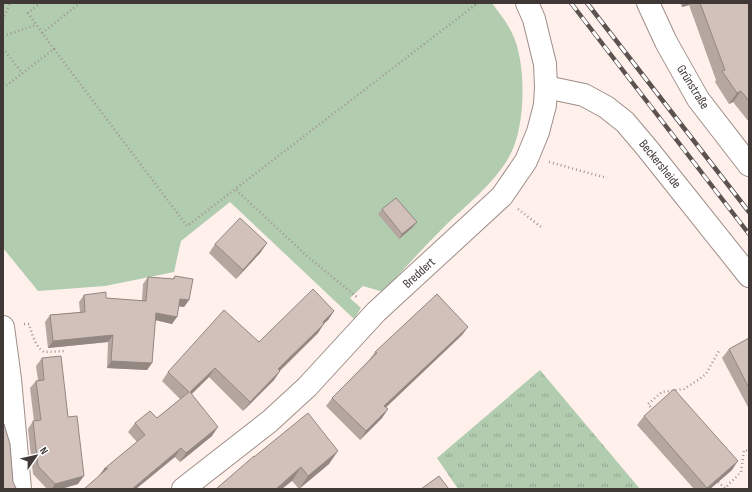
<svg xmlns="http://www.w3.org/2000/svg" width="752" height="492" font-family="'Sofia Sans Condensed',sans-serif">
	<defs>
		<pattern id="grass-tufts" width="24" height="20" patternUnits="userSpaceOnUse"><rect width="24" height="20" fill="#b2ccaf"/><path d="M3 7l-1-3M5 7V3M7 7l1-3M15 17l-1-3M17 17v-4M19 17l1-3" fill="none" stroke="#92a78f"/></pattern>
	</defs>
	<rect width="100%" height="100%" fill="#fff0eb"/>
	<!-- grass -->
	<path fill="url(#grass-tufts)" d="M540,370L640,489H458L437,458Z"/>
	<!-- pitch -->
	<path fill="#b2ccaf" d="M3,3H492C499,13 507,22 512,33C527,63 526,128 509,157C493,185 466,205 443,228C423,248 403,270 383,292L363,286L350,298L361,308L354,319L230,202L181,241L174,272L105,286L38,291L3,248Z"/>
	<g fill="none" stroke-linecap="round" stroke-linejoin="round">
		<defs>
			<g id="minor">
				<path d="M648,3L666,42L698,99L749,165"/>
				<path d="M546,87L584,95L606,107L625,122L647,148L749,276"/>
				<path d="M3,327L10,379L20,489"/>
				<path d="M183,489L270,421L307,387L376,312L502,196L526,161L538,132L545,105L546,87L545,64L534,19L527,3"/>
			</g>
		</defs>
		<!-- minor casing -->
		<use href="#minor" stroke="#9e8e88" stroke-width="24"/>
		<!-- path -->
		<g stroke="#a09591" stroke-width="2.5" stroke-dasharray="1 3" stroke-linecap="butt">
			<path d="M3,20L10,3"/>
			<path d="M42,33L80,3"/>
			<path d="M3,36L36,25"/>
			<path d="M3,48L22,73"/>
			<path d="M54,49L187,226L475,5L473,3"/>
			<path d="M3,88L54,49L28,13L40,3"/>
			<path d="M549,162L607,178"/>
			<path d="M236,190L307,256L358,298"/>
			<path d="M518,209L541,227"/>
			<path d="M24,324H29C32,334 35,346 44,352L66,351"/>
			<path d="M653,410L648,404L662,392L684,389L698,380L706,374L720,349"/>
			<path d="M718,482L725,488L741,472L744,450L749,451"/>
		</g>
		<!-- minor -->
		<use href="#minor" stroke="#fff" stroke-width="22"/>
		<defs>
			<g id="rail">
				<path d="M571,3L749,234"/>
				<path d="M587,3L749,212"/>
			</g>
		</defs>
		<!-- rail casing -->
		<use href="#rail" stroke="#5c5351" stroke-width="4.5"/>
		<!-- rail -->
		<use href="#rail" stroke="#fff" stroke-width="3" stroke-dasharray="9" stroke-linecap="butt"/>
	</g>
	<!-- wall -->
	<g fill="#b5a6a0">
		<path d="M680,3H749V122L733,102L729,104L715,82L716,80L689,5L682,7Z"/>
		<path d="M382,209L413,227L399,239L378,214Z"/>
		<path d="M215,244L261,252L236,279L209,253Z"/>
		<path d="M175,276L189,300L184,307L179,306L172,324L155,320L152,363L147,370L107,368L108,342L48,348L45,322L50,315L80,312L79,302L84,295L106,298L142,301L143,284L148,277L172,279Z"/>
		<path d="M334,311L328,320L324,323L318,333L280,371L274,380L243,411L209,377L192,394L212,436L180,462L175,457L100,475L137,442L128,432L135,423L157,418L180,399L162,381L168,372L259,342Z"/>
		<path d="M468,327L462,335L386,407L388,409L382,418L360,440L326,406L332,398L369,360L375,352Z"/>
		<path d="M749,338V409L722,358L729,349Z"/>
		<path d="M42,358L68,417L78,484L61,489H47L33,474L28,429L33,421H34L30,388L36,381L38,380L36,366Z"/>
		<path d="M644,416L732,470L710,489H694L637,425Z"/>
		<path d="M254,457L329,464L299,489L292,481L216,489Z"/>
	</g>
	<!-- shaded-wall -->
	<g fill="#938782">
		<path d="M684,3H690L689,5L682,7Z"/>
		<path d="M741,91L733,102L729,104L737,93Z"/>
		<path d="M417,222L413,227L399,239L402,234Z"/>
		<path d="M267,243L261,252L236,279L243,270Z"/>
		<path d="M180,299L189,300L184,307L176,306Z"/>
		<path d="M334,311L328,320L316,331L323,322Z"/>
		<path d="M156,313L177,317L172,324L151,319Z"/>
		<path d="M324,324L318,333L272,378L278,369Z"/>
		<path d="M468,327L462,335L378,415L384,406Z"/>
		<path d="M113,335L108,342L48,348L53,341Z"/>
		<path d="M111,361L152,363L147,370L107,368Z"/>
		<path d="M215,368L209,377L184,401L190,392Z"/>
		<path d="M280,371L274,380L243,411L250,402Z"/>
		<path d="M388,409L382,418L360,440L366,431Z"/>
		<path d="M218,427L212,436L180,462L186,453Z"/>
		<path d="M181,448L175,457L136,489H132Z"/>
		<path d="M338,451L329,464L299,489L308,476Z"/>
		<path d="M738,461L732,470L710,489H706Z"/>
		<path d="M301,467L292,481L282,489H276Z"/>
		<path d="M108,468L97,478L104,469Z"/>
		<path d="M84,476L78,484L61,489H52L55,484Z"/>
	</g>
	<!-- building -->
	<g fill="#d2c1ba" stroke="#938782">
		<path d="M700,3H749V101L741,91L737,93L722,71L725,70Z"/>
		<path d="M396,198L417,222L402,234L382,209Z"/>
		<path d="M240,218L267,243L243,270L215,244Z"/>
		<path d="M175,276L193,279L189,300L180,299L177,317L156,313L152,363L111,361L113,335L53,341L50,315L85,312L84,295L106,292V298L146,301L148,277L174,279Z"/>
		<path d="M313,289L334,311L323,322L324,324L278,369L280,371L250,402L215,368L190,392L218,427L186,453L181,448L132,489H84L108,468L104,469L145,435L135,423L150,411L157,418L189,392L168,372L224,310L259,342Z"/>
		<path d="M437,294L468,327L384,406L388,409L366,431L332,398L377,353L375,352Z"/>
		<path d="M749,338V388L729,349Z"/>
		<path d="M61,356L68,417L77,416L84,476L55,484L38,466L33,421L41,420L36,381L44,380L42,358Z"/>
		<path d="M674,389L738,461L707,488L644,416Z"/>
		<path d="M308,413L338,451L308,476L301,467L276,489H214L215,488L216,489L254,456V457Z"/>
		<path d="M4,424L10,444L13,482L16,488L17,489H3V425Z"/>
		<path d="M439,476L449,489H421Z"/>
	</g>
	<g text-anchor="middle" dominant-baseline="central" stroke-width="3" stroke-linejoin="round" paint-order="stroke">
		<!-- street labels -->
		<g font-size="13" fill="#3f3836" stroke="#fff">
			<text transform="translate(693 87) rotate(58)">Grünstraße</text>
			<text transform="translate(660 164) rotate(51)">Beckersheide</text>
			<text transform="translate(419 273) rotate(-42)">Breddert</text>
		</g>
	</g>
	<!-- border -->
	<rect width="752" height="492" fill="none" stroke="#3f3836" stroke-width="8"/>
	<!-- north arrow -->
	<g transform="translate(36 456) rotate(56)" stroke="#ffffff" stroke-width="3" paint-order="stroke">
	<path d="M0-3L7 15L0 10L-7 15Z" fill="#3f3836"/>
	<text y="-6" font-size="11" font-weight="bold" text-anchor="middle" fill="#3f3836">N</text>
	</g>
</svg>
